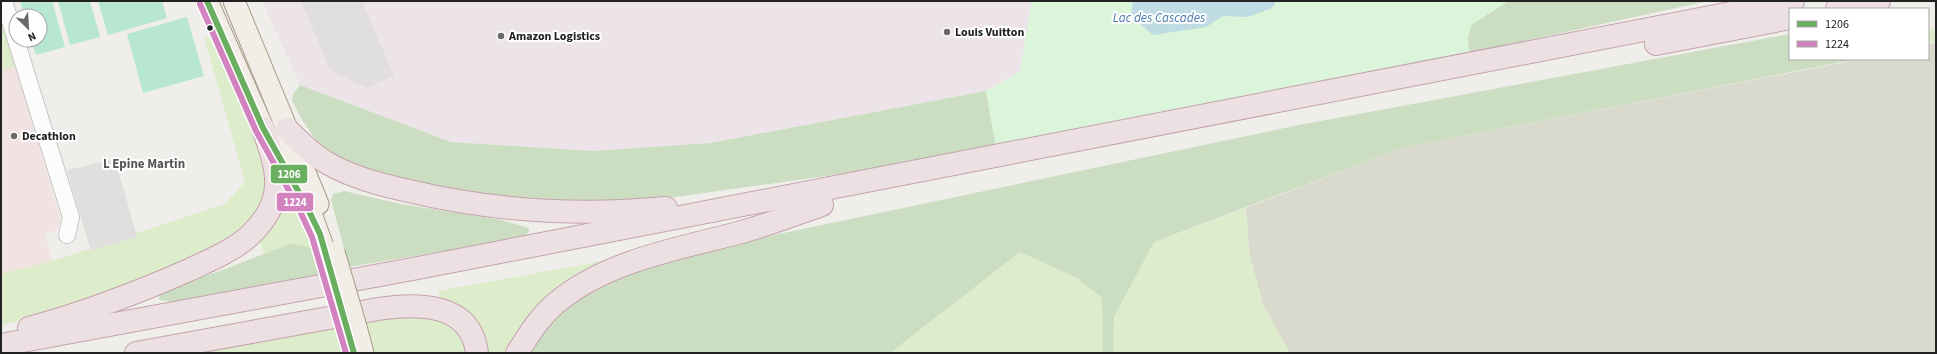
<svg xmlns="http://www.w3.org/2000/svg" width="1937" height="354" font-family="'Source Sans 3',sans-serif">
	<rect width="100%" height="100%" fill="#f0eeeb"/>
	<!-- commercial -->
	<path fill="#f1e3e1" d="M1,16L61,221L56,230L45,235L52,261L1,274Z"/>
	<!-- industrial -->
	<path fill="#ede4e9" d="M262,1H1032L1020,72L986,91L710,143L593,151L451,142L300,85Z"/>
	<!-- construction -->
	<path fill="#d9d9cd" d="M1936,43V353H1290L1263,305L1249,252L1246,208L1402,148L1862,59H1928V44Z"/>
	<!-- grass -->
	<g fill="#ddeccb">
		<path d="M1,9L18,66L1,71Z"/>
		<path d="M1936,27V43L1928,44V31Z"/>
		<path d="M204,37L213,38L259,135L270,192L242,235L157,275L34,318L1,325V274L52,261L225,204L245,182Z"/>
		<path d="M287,188L324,262L159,300L220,271L265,253L255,236Z"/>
		<path d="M1246,208L1249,252L1263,305L1290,353H1113L1114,317L1154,242Z"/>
		<path d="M1020,252L1077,278L1102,298L1103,353H890Z"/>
		<path d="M619,258L510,353H485L440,300L438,291Z"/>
		<path d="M434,315L458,328L469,353H374L364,317Z"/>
		<path d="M340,323L349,353H192Z"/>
	</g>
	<!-- forest -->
	<g fill="#cbdec1">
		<path d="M1508,1H1708L1469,53L1468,38L1471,25Z"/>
		<path d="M1790,34V59H1858L1402,148L1154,242L1114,317L1113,353H1103L1102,298L1077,278L1020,252L890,353H567L564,351L561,353H529L545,329L561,310L606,282L722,246L1299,125Z"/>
		<path d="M300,85L451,142L593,151L710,143L986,91L996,147L889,167L676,197L610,204L478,196L362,169L322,150L301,118L292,100L293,94Z"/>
		<path d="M344,191L401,204L502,220L528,228L530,231L522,238L349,267L331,200L333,194Z"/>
		<path d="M290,244C313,245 322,251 327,274L173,302L159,300L160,290L220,271Z"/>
	</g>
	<!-- park -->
	<path fill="#daf5da" d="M1032,1H1508L1471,25L1468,38L1469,53L996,147L986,91L1020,72Z"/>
	<!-- pitch -->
	<g fill="#b7e6d2">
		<path d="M20,1H52L65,47L36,55L31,40H40V16H24Z"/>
		<path d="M58,1H90L100,37L70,45Z"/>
		<path d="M98,1H162L167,18L108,35Z"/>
		<path d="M187,17L204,76L143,93L127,34Z"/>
	</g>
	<!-- parking -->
	<g fill="#e0dfde">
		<path d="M301,1H362L394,76L367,88L330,70Z"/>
		<path d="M115,159L137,237L91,251L67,170Z"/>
	</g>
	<!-- water -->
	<path fill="#bfdbe3" d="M1133,1H1276L1272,8L1248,17L1223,16L1206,27L1153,35L1131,16Z"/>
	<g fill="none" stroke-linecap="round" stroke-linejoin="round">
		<defs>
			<g id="minor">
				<path d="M4,1L16,40"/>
				<path d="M16,40L71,217L67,235"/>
			</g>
			<g id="major">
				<path d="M207,1L263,128L313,219L326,255"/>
				<path d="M234,1L318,204"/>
				<path d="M356,327L363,353"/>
			</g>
			<g id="highway">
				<path d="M1837,9L1879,1"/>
				<path d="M1656,44L1790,18"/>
				<path d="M287,129C300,142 313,155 329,164C354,178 382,185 409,191C493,211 581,216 666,208"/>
				<path d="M29,328C84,313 137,293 189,270C208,261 230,252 247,238C259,227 270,214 274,198C281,175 270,150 263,128"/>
				<path d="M1,345L418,268L1793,1"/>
				<path d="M136,353L378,309C417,303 471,302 477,353"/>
				<path d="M517,353C529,335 539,317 556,303C606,261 677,249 738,233C767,225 794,215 822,205"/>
			</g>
		</defs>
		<!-- minor casing -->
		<use href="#minor" stroke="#c9c8c7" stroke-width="18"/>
		<!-- major casing -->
		<use href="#major" stroke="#a79c86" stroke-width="23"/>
		<!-- highway casing -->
		<use href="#highway" stroke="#c5a2ac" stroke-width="24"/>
		<!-- minor -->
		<use href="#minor" stroke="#fdfcfc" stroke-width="16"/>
		<!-- major -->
		<use href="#major" stroke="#f3ede7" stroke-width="21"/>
		<!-- highway -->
		<use href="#highway" stroke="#ece0e2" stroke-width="22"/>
		<defs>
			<path id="major-bridge" d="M334,252L356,327"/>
		</defs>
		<!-- major-bridge casing -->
		<use href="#major-bridge" stroke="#a79c86" stroke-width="23" stroke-linecap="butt"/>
		<!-- major-bridge -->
		<use href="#major-bridge" stroke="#f3ede7" stroke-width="21"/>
		<defs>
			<path id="bus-1" d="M207,1L263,128L306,205L320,234L354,353"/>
			<path id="bus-2" d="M200,4L256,131L299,209L312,237L346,353"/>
		</defs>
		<!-- bus-1 casing -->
		<use href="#bus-1" stroke="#fff" stroke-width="9"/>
		<!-- bus-2 casing -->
		<use href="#bus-2" stroke="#fff" stroke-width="9"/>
		<!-- bus-1 -->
		<use href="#bus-1" stroke="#6aae5f" stroke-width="6"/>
		<!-- bus-2 -->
		<use href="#bus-2" stroke="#d282be" stroke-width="6"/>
	</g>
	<!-- markers -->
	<circle fill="#222" stroke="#fff" stroke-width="1.5" cx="210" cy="28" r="3.5"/>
	<g fill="#6a6968" stroke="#fff" stroke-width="1.5">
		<circle cx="947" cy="32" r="4"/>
		<circle cx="501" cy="36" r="4"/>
		<circle cx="14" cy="136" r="4"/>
	</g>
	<g text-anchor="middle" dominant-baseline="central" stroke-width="4" stroke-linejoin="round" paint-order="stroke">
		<!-- poi labels -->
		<g font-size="12" font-weight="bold" fill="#222" stroke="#fff" text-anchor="start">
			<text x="955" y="32">Louis Vuitton</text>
			<text x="509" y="36">Amazon Logistics</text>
			<text x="22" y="136">Decathlon</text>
		</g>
		<!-- water labels -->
		<g font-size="13" font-style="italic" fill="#4a7aab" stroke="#fff">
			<text x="1159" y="18">Lac des Cascades</text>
		</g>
		<!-- neighbourhood labels -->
		<g font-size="13" font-weight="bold" fill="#555" stroke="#fff">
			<text x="144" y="164">L Epine Martin</text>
		</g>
	</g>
	<g stroke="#fff" stroke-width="1.5">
		<rect x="270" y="164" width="38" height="20" rx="4" fill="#6aae5f"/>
		<rect x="276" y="192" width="38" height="20" rx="4" fill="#d282be"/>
	</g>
	<g font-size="11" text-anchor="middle" font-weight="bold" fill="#fff">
		<text x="289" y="178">1206</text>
		<text x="295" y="206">1224</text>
	</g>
	<!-- border -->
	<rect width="1937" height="354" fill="none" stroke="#222222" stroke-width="4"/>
	<!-- legend -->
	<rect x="1789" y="8" width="140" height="52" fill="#ffffff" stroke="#a7a7a7"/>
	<rect x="1797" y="21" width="20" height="6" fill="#6aae5f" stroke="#a7a7a7"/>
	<text x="1825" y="28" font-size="12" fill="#222222">1206</text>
	<rect x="1797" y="41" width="20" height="6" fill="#d282be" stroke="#a7a7a7"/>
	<text x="1825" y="48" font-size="12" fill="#222222">1224</text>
	<!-- north arrow -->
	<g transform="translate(28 28) rotate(155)"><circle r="19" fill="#ffffff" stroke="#a7a7a7"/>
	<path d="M0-3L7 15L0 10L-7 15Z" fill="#6a6968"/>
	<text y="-6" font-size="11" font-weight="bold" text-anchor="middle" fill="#222222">N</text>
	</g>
</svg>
